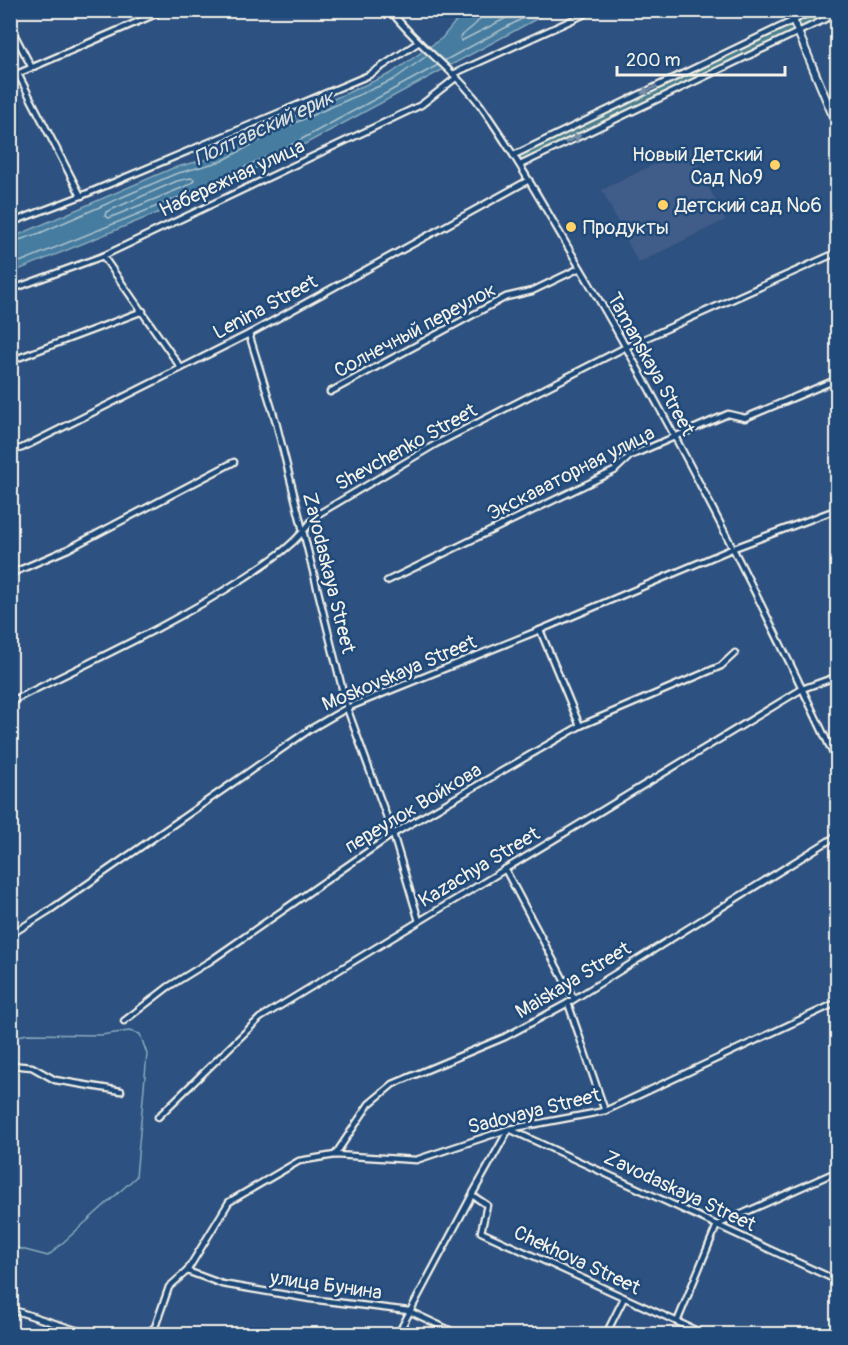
<svg xmlns="http://www.w3.org/2000/svg" width="848" height="1345" font-family="Pangolin,sans-serif">
	<rect width="100%" height="100%" fill="#2d5180"/>
	<filter id="ink" filterUnits="userSpaceOnUse"><feTurbulence type="fractalNoise" baseFrequency=".0167" numOctaves="2"/><feDisplacementMap in="SourceGraphic" scale="12" xChannelSelector="R" yChannelSelector="G"/><feConvolveMatrix kernelMatrix="1 2 1 2 8 2 1 2 1" color-interpolation-filters="sRGB"/></filter>
	<g filter="url(#ink)">
		<!-- built -->
		<path fill="#415c89" d="M689,147L725,220L638,263L602,190Z"/>
		<!-- green -->
		<g fill="#4b7e8b" stroke="#a0b8ba" stroke-width="1.5">
			<path d="M817,11H837V15L802,32L797,20Z"/>
			<path d="M795,21L800,33L520,163L516,155Z"/>
		</g>
		<!-- water -->
		<path fill="#447ca0" stroke="#8aabbd" stroke-width="1.5" d="M471,11H551L292,151L189,200L11,273V238L173,168L219,156L279,123L390,74L442,38L455,22Z"/>
		<g fill="none" stroke-linecap="round" stroke-linejoin="round">
			<!-- shore -->
			<g stroke="#aec2cb" stroke-width="1.5">
				<path d="M482,10C481,25 468,28 460,38L461,41L522,10"/>
				<path d="M444,61L538,10"/>
				<path d="M191,178L194,179L193,182L184,187L109,218L105,216L106,212L177,181Z"/>
				<path d="M10,243L40,233L175,174L222,161L281,129L393,80L428,55"/>
				<path d="M10,266L187,194L289,146L438,65"/>
			</g>
			<!-- stream -->
			<path stroke="#8aabbd" stroke-width="1.5" d="M10,1045L19,1036L27,1034L101,1035L129,1031L140,1034L147,1054L136,1177L48,1256L10,1246"/>
			<defs>
				<g id="minor">
					<path d="M390,10C417,46 455,70 481,106C519,160 551,219 585,276C678,434 760,598 838,764"/>
					<path d="M10,26L32,68"/>
					<path d="M18,74L81,196"/>
					<path d="M453,74L594,10"/>
					<path d="M10,77L165,10"/>
					<path d="M514,155L815,10"/>
					<path d="M520,165L838,13"/>
					<path d="M10,223L81,196L369,75L419,42"/>
					<path d="M103,256L181,368"/>
					<path d="M10,290L103,256L421,105L457,77"/>
					<path d="M249,334L276,422L347,708L393,834L419,921"/>
					<path d="M10,361L143,311"/>
					<path d="M330,392L506,297L532,291L580,268"/>
					<path d="M10,451L22,448L249,334L529,180"/>
					<path d="M10,574L68,549L234,462"/>
					<path d="M387,581L614,471L630,456L728,414L745,418L838,379"/>
					<path d="M540,630L580,726"/>
					<path d="M10,702C89,662 170,626 244,578C271,560 297,544 315,516L436,444L626,347L838,252"/>
					<path d="M505,869L574,999"/>
					<path d="M10,935L50,910L309,730L347,708L540,630L734,548L838,509"/>
					<path d="M568,1003L605,1111"/>
					<path d="M124,1021L168,987L210,961L393,834L580,726L721,666L735,653"/>
					<path d="M10,1065L32,1067L55,1080L121,1091"/>
					<path d="M158,1117L260,1018L802,689L838,676"/>
					<path d="M335,1155L369,1104L393,1084L505,1037L568,1003L838,835"/>
					<path d="M472,1195L487,1205L481,1232L704,1334"/>
					<path d="M187,1271L222,1284L310,1299L409,1311L458,1334"/>
					<path d="M10,1309L88,1334"/>
					<path d="M677,1322L717,1225L838,1171"/>
					<path d="M147,1334L155,1327L169,1287L187,1271L229,1202L299,1161L335,1155L416,1160L509,1129L605,1111L838,1002"/>
					<path d="M398,1334L472,1195L509,1129L838,1281"/>
					<path d="M606,1334L624,1298"/>
				</g>
				<path id="tertiary" d="M789,10L838,128"/>
			</defs>
			<!-- minor casing -->
			<use href="#minor" stroke="#f4f1e8" stroke-width="9"/>
			<!-- tertiary casing -->
			<use href="#tertiary" stroke="#f4f1e8" stroke-width="10"/>
			<!-- minor -->
			<use href="#minor" stroke="#1f4a7a" stroke-width="4.5"/>
			<!-- tertiary -->
			<use href="#tertiary" stroke="#1f4a7a" stroke-width="6"/>
		</g>
		<!-- one-way arrows -->
		<defs><path id="oneway-solid" d="M-6-.8H1V-3.2L6.5 0L1 3.2V.8H-6Z" transform="scale(1.5)"/></defs>
		<g fill="#748da6">
			<use href="#oneway-solid" transform="translate(649 90) rotate(154)"/>
			<use href="#oneway-solid" transform="translate(573 139) rotate(-26)"/>
		</g>
	</g>
	<!-- markers -->
	<g fill="#ffd166" stroke="#1f4a7a" stroke-width="2">
		<circle cx="775" cy="165" r="6"/>
		<circle cx="663" cy="205" r="6"/>
		<circle cx="571" cy="227" r="6"/>
	</g>
	<g text-anchor="middle" dominant-baseline="central" stroke-width="5" stroke-linejoin="round" paint-order="stroke">
		<!-- poi labels -->
		<g font-size="20" fill="#f4f1e8" stroke="#1f4a7a" text-anchor="start">
			<text x="763" y="154" text-anchor="end">Новый Детский<tspan x="763" dy="23">Сад №9</tspan></text>
			<text x="675" y="205">Детский сад №6</text>
			<text x="583" y="227">Продукты</text>
		</g>
		<!-- street labels -->
		<g font-size="20" fill="#f4f1e8" stroke="#1f4a7a">
			<text transform="translate(232 178) rotate(-25)">Набережная улица</text>
			<text transform="translate(265 307) rotate(-28)">Lenina Street</text>
			<text transform="translate(415 330) rotate(-28)">Солнечный переулок</text>
			<text transform="translate(651 364) rotate(61)">Tamanskaya Street</text>
			<text transform="translate(406 447) rotate(-29)">Shevchenko Street</text>
			<text transform="translate(571 473) rotate(-27)">Экскаваторная улица</text>
			<text transform="translate(329 573) rotate(76)">Zavodaskaya Street</text>
			<text transform="translate(399 673) rotate(-23)">Moskovskaya Street</text>
			<text transform="translate(413 808) rotate(-31)">переулок Войкова</text>
			<text transform="translate(479 867) rotate(-31)">Kazachya Street</text>
			<text transform="translate(573 980) rotate(-31)">Maiskaya Street</text>
			<text transform="translate(534 1111) rotate(-14)">Sadovaya Street</text>
			<text transform="translate(680 1191) rotate(25)">Zavodaskaya Street</text>
			<text transform="translate(577 1260) rotate(25)">Chekhova Street</text>
			<text transform="translate(326 1285) rotate(8)">улица Бунина</text>
		</g>
		<!-- water labels -->
		<g font-size="21" font-style="italic" fill="#dadfdd" stroke="#1f4a7a">
			<text transform="translate(264 128) rotate(-25)">Полтавский ерик</text>
		</g>
	</g>
	<!-- margin -->
	<rect width="848" height="1345" fill="none" stroke="#1f4a7a" stroke-width="36"/>
	<rect x="18" y="18" width="812" height="1309" fill="none" stroke="#f4f1e8" stroke-width="2" filter="url(#ink)"/>
	<!-- scale -->
	<path d="M617 66v9h168v-9" fill="none" stroke="#f4f1e8" stroke-width="3"/>
	<text x="626" y="66" font-size="18" fill="#f4f1e8" stroke="#1f4a7a" stroke-width="4.5" paint-order="stroke">200 m</text>
</svg>
